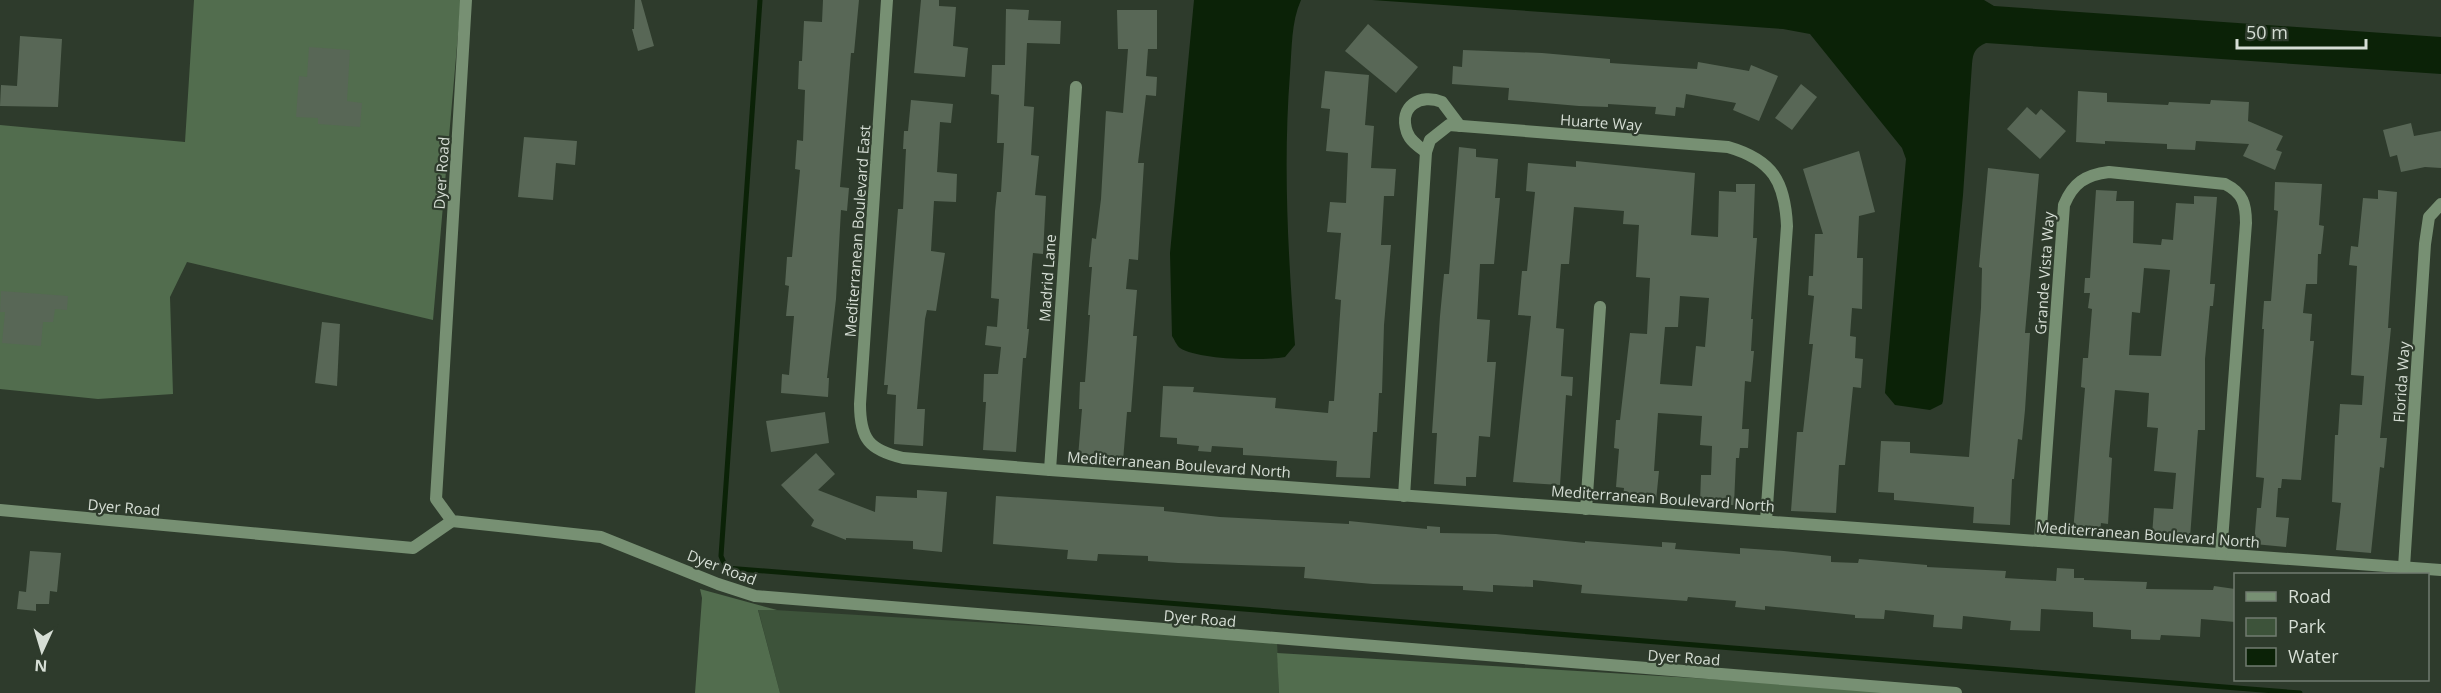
<svg xmlns="http://www.w3.org/2000/svg" width="2441" height="693" font-family="'Open Sans',sans-serif">
	<rect width="100%" height="100%" fill="#2e3b2c"/>
	<!-- green -->
	<path fill="#3d533a" d="M758,609L1277,640L1279,693H780Z"/>
	<!-- forest -->
	<g fill="#526d4e">
		<path d="M194,0H461L433,320L187,262L170,297L173,394L98,399L0,389V125L185,142Z"/>
		<path d="M700,589L777,610H758L780,693H695L702,598Z"/>
		<path d="M1277,653L1943,693H1279Z"/>
	</g>
	<!-- water -->
	<g fill="#0b2207">
		<path d="M1194,0H1301C1291,22 1292,49 1290,73C1283,164 1288,254 1295,345L1285,357C1264,361 1198,360 1180,348C1177,346 1174,339 1172,336L1170,253Z"/>
		<path d="M1372,0H1984L1994,6L2441,37V74L1986,43C1975,48 1973,52 1972,64L1963,195L1943,401L1942,404L1930,410L1895,405L1885,393L1906,159L1902,148L1810,34L1783,29Z"/>
	</g>
	<g fill="none" stroke-linecap="round" stroke-linejoin="round">
		<!-- stream -->
		<path stroke="#0b2207" stroke-width="5" d="M760,0L721,556L726,568L2300,693"/>
	</g>
	<!-- building -->
	<g fill="#586756" fill-rule="evenodd">
		<path d="M635,0H641L654,46L638,51L632,29H634Z"/>
		<path d="M823,0H859L854,53H851L840,187L849,188L847,211L841,210L836,299L827,378H829L828,397L781,393L782,374L789,375L794,316H786L789,286L785,285L787,257H792L800,170L795,169L797,140L803,141L805,90L798,89L799,61H802L804,21L822,22Z"/>
		<path d="M921,0H939V6L956,7L953,46L968,48L965,77L914,73Z"/>
		<path d="M1006,9L1029,10L1028,20L1061,21L1060,44L1027,43L1024,106L1034,107L1031,155L1039,156L1035,195L1046,196L1043,254L1033,253L1032,262L1027,329H1029L1026,358H1023L1016,452L983,450L986,402H983L984,374H998L1001,347L985,345L987,326L997,327L999,299L991,298L995,211L997,192H1001L1004,143H997L999,95L991,94L992,65H1005Z"/>
		<path d="M1117,10H1157V49H1148L1146,76L1157,77L1156,96L1146,95L1138,163H1144L1138,260L1129,259L1126,289L1137,290L1133,336H1137L1131,412H1127L1123,461L1078,457L1082,409H1079L1080,382H1085L1090,315H1088L1092,267H1089L1092,238L1096,239L1101,199L1106,111L1123,113L1128,49H1118Z"/>
		<path d="M1368,24L1418,67L1396,93L1345,51Z"/>
		<path d="M20,36L62,39L58,107L0,106L1,85L17,86Z"/>
		<path d="M309,47L350,50L347,101L362,103L360,127L318,124V118L296,117L299,76L307,77Z"/>
		<path d="M1463,50L1542,53L1610,59V63L1697,69L1698,62L1749,71L1751,65L1778,76L1759,121L1733,110L1736,103L1686,94L1684,108L1676,107L1675,116L1655,114L1656,107L1608,104V107L1579,106L1508,100L1509,88L1452,84L1453,66L1462,67Z"/>
		<path d="M1325,71L1369,75L1365,125L1374,126L1371,168L1396,169L1394,196H1384L1381,245H1391L1384,325L1382,393H1379L1377,432H1373L1370,478L1336,477L1337,461L1243,455V448L1212,446L1211,452L1198,451L1199,446L1177,444V438L1160,437L1163,386L1194,387L1193,392L1276,398L1275,408L1328,413L1329,401H1334L1341,300L1335,299L1341,233L1327,232L1330,202L1346,203L1348,153L1326,151L1330,109L1321,108Z"/>
		<path d="M1801,84L1817,97L1792,130L1775,118Z"/>
		<path d="M2078,91L2107,93V102L2168,105L2169,102L2210,104L2211,100L2249,102L2248,121L2283,136L2276,150L2282,152L2275,170L2243,156L2249,144L2196,141L2195,150L2167,149V144L2105,141V144L2076,142Z"/>
		<path d="M911,100L953,104L951,123L940,122L937,172L957,174L956,202L934,201L931,251L945,253L936,311L927,310L925,319L917,409H925L923,446L894,444L896,395L887,394L888,385H884L898,209H903L906,149H903L904,131H908Z"/>
		<path d="M2027,107L2036,115L2041,109L2066,131L2040,159L2007,129Z"/>
		<path d="M2411,123L2414,136L2441,131V168L2425,167L2401,172L2397,155L2390,157L2383,130Z"/>
		<path d="M524,137L577,141L575,165L556,163L553,200L518,197Z"/>
		<path d="M1459,147L1476,149V157L1498,159L1495,198H1500L1494,264H1480L1477,319L1490,320L1487,362H1496L1490,437L1479,436L1476,477H1466V486L1434,484L1437,433H1432L1440,316L1444,274H1449Z"/>
		<path d="M1859,151L1875,212L1859,216L1857,258H1863L1862,309L1852,308L1850,336L1856,337L1855,358L1863,359L1861,388L1853,387L1845,465H1839L1836,513L1791,511L1797,432H1803L1813,344H1809L1814,296L1808,295L1809,276H1813L1815,234H1823L1803,169Z"/>
		<path d="M1576,161L1695,173L1691,235L1718,237L1719,191L1736,192V184H1755L1753,238H1757L1751,319H1753L1751,351H1754L1751,382L1745,381L1742,429H1749L1748,448H1740L1739,458H1736L1734,505L1700,504L1701,475H1711L1712,446L1700,445L1702,416L1658,413L1654,471H1659L1656,501L1623,498L1624,488L1616,487L1619,449L1614,448L1616,420H1620L1630,333L1647,334L1650,278L1636,277L1639,225L1623,224L1624,211L1574,207L1569,264H1561L1556,328L1564,329L1561,376L1573,377L1572,396L1566,395L1560,485L1513,482L1531,316L1518,315L1522,271H1527L1535,192L1526,191L1528,163L1576,167ZM1680,296L1709,298L1705,347L1696,346L1692,386L1660,384L1665,327H1678Z"/>
		<path d="M1988,168L2039,174L2025,333H2030L2025,410L2022,440L2018,439L2014,479H2012L2010,525L1973,523L1974,507L1894,500V493L1878,492L1881,441L1910,442V453L1969,457L1981,308L1982,268L1979,267Z"/>
		<path d="M2275,182L2322,184L2319,225L2324,226L2321,254H2318L2317,284H2306L2303,313L2312,314L2310,341H2314L2301,480L2282,479L2281,488H2278L2276,517L2289,518L2286,547L2254,544L2257,508H2261L2264,478L2256,477L2264,329H2262L2264,301H2271L2278,211L2274,210Z"/>
		<path d="M2096,190L2117,191L2116,201H2134L2133,243L2161,245L2162,239L2173,240L2176,203L2194,204V196L2217,197L2210,284H2215L2213,306H2210L2205,359V430H2198L2190,538L2152,536L2154,508L2173,509L2176,473L2154,471L2158,428L2147,427L2149,393L2115,390L2109,457L2112,458L2108,524L2101,523L2100,534L2073,532L2085,388L2081,387L2083,358H2088L2092,309L2088,308L2090,293H2084L2085,278H2090ZM2144,268L2170,270L2161,356L2129,355L2132,312L2140,313Z"/>
		<path d="M2378,190L2397,192L2388,328H2391L2380,438H2387L2384,468L2380,467L2371,553L2336,550L2341,503L2332,502L2335,435H2338L2340,404L2362,405L2364,376L2351,375L2357,266L2349,265L2351,246L2358,247L2363,198L2378,199Z"/>
		<path d="M1,291L68,296L67,310L55,309L53,322H43L41,346L2,343L5,312H0Z"/>
		<path d="M322,322L340,324L337,386L315,383Z"/>
		<path d="M825,412L829,443L771,452L766,421Z"/>
		<path d="M816,453L835,474L818,490L875,512L876,496L917,498V490L947,492L942,552L913,549V541L846,538V540L811,526L814,520L781,485Z"/>
		<path d="M996,496L1164,507V511L1220,517L1349,524V521L1427,529V526L1440,527V533L1496,534L1585,543V541L1662,547V542L1676,543L1675,549L1740,554V548L1784,551L1831,556V562L1858,563L1859,559L1927,565V567L2006,571L2005,578L2056,581L2057,568L2074,569V578H2084V580L2147,582L2146,589L2213,590L2214,586L2235,589V622L2201,619L2200,637L2161,635L2160,640L2131,639V630L2093,627V612L2041,609L2040,631L2010,630L2011,621L1963,616L1962,629L1933,627L1934,615L1885,610L1884,619L1855,618V615L1765,606V610L1735,607L1736,601L1688,597L1687,601L1581,593L1582,585L1533,580V587L1493,585V592L1463,590V586L1373,584L1304,578L1305,567L1178,563L1148,561V556L1098,554L1097,561L1067,559L1068,550L993,544Z"/>
		<path d="M30,551L61,553L57,592L50,591L49,604H36V611L17,609L19,591L26,592Z"/>
	</g>
	<g fill="none" stroke-linecap="round" stroke-linejoin="round">
		<!-- minor -->
		<g stroke="#779073" stroke-width="12">
			<path d="M466,0L436,499L452,521L601,537L718,584L755,596L1956,693"/>
			<path d="M887,0L860,404C860,439 869,450 903,458L1050,470L2441,570"/>
			<path d="M1426,152C1419,147 1410,141 1407,132C1398,106 1421,93 1442,102L1460,126"/>
			<path d="M1050,470L1076,87"/>
			<path d="M1404,496L1426,152L1430,140L1449,125L1728,147C1773,160 1785,182 1787,226L1766,520"/>
			<path d="M1586,509L1600,307"/>
			<path d="M0,510L413,548L452,521"/>
			<path d="M2040,541L2064,205C2073,183 2085,175 2109,172L2225,184C2243,193 2246,204 2246,223L2221,554"/>
			<path d="M2404,567L2425,244L2429,217L2441,204"/>
		</g>
	</g>
	<g text-anchor="middle" dominant-baseline="central" stroke-width="4.5" stroke-linejoin="round" paint-order="stroke">
		<!-- street labels -->
		<g font-size="15" fill="#d6ded5" stroke="#2e3b2c">
			<text transform="translate(1601 122) rotate(4)">Huarte Way</text>
			<text transform="translate(441 173) rotate(-86)">Dyer Road</text>
			<text transform="translate(857 231) rotate(-86)">Mediterranean Boulevard East</text>
			<text transform="translate(2044 273) rotate(-86)">Grande Vista Way</text>
			<text transform="translate(1047 278) rotate(-86)">Madrid Lane</text>
			<text transform="translate(2401 382) rotate(-86)">Florida Way</text>
			<text transform="translate(1179 464) rotate(4)">Mediterranean Boulevard North</text>
			<text transform="translate(1663 498) rotate(4)">Mediterranean Boulevard North</text>
			<text transform="translate(124 507) rotate(5)">Dyer Road</text>
			<text transform="translate(2148 534) rotate(4)">Mediterranean Boulevard North</text>
			<text transform="translate(722 567) rotate(21)">Dyer Road</text>
			<text transform="translate(1200 618) rotate(5)">Dyer Road</text>
			<text transform="translate(1684 657) rotate(4)">Dyer Road</text>
		</g>
	</g>
	<!-- legend -->
	<rect x="2234" y="573" width="195" height="108" fill="#2e3b2c" stroke="#717c70" stroke-width="1.5"/>
	<rect x="2246" y="592" width="30" height="9" fill="#779073" stroke="#717c70" stroke-width="1.5"/>
	<text x="2288" y="603" font-size="18" fill="#d6ded5">Road</text>
	<rect x="2246" y="618" width="30" height="18" fill="#3d533a" stroke="#717c70" stroke-width="1.5"/>
	<text x="2288" y="633" font-size="18" fill="#d6ded5">Park</text>
	<rect x="2246" y="648" width="30" height="18" fill="#0b2207" stroke="#717c70" stroke-width="1.5"/>
	<text x="2288" y="663" font-size="18" fill="#d6ded5">Water</text>
	<!-- north arrow -->
	<g transform="translate(42 651) rotate(184)" stroke="#2e3b2c" stroke-width="4.5" paint-order="stroke">
	<path d="M0-4.5L10 22L0 15L-10 22Z" fill="#d6ded5"/>
	<text y="-9" font-size="16" font-weight="bold" text-anchor="middle" fill="#d6ded5">N</text>
	</g>
	<!-- scale -->
	<path d="M2237 39v9h129v-9" fill="none" stroke="#d6ded5" stroke-width="3"/>
	<text x="2246" y="39" font-size="18" fill="#d6ded5" stroke="#2e3b2c" stroke-width="4.5" paint-order="stroke">50 m</text>
</svg>
